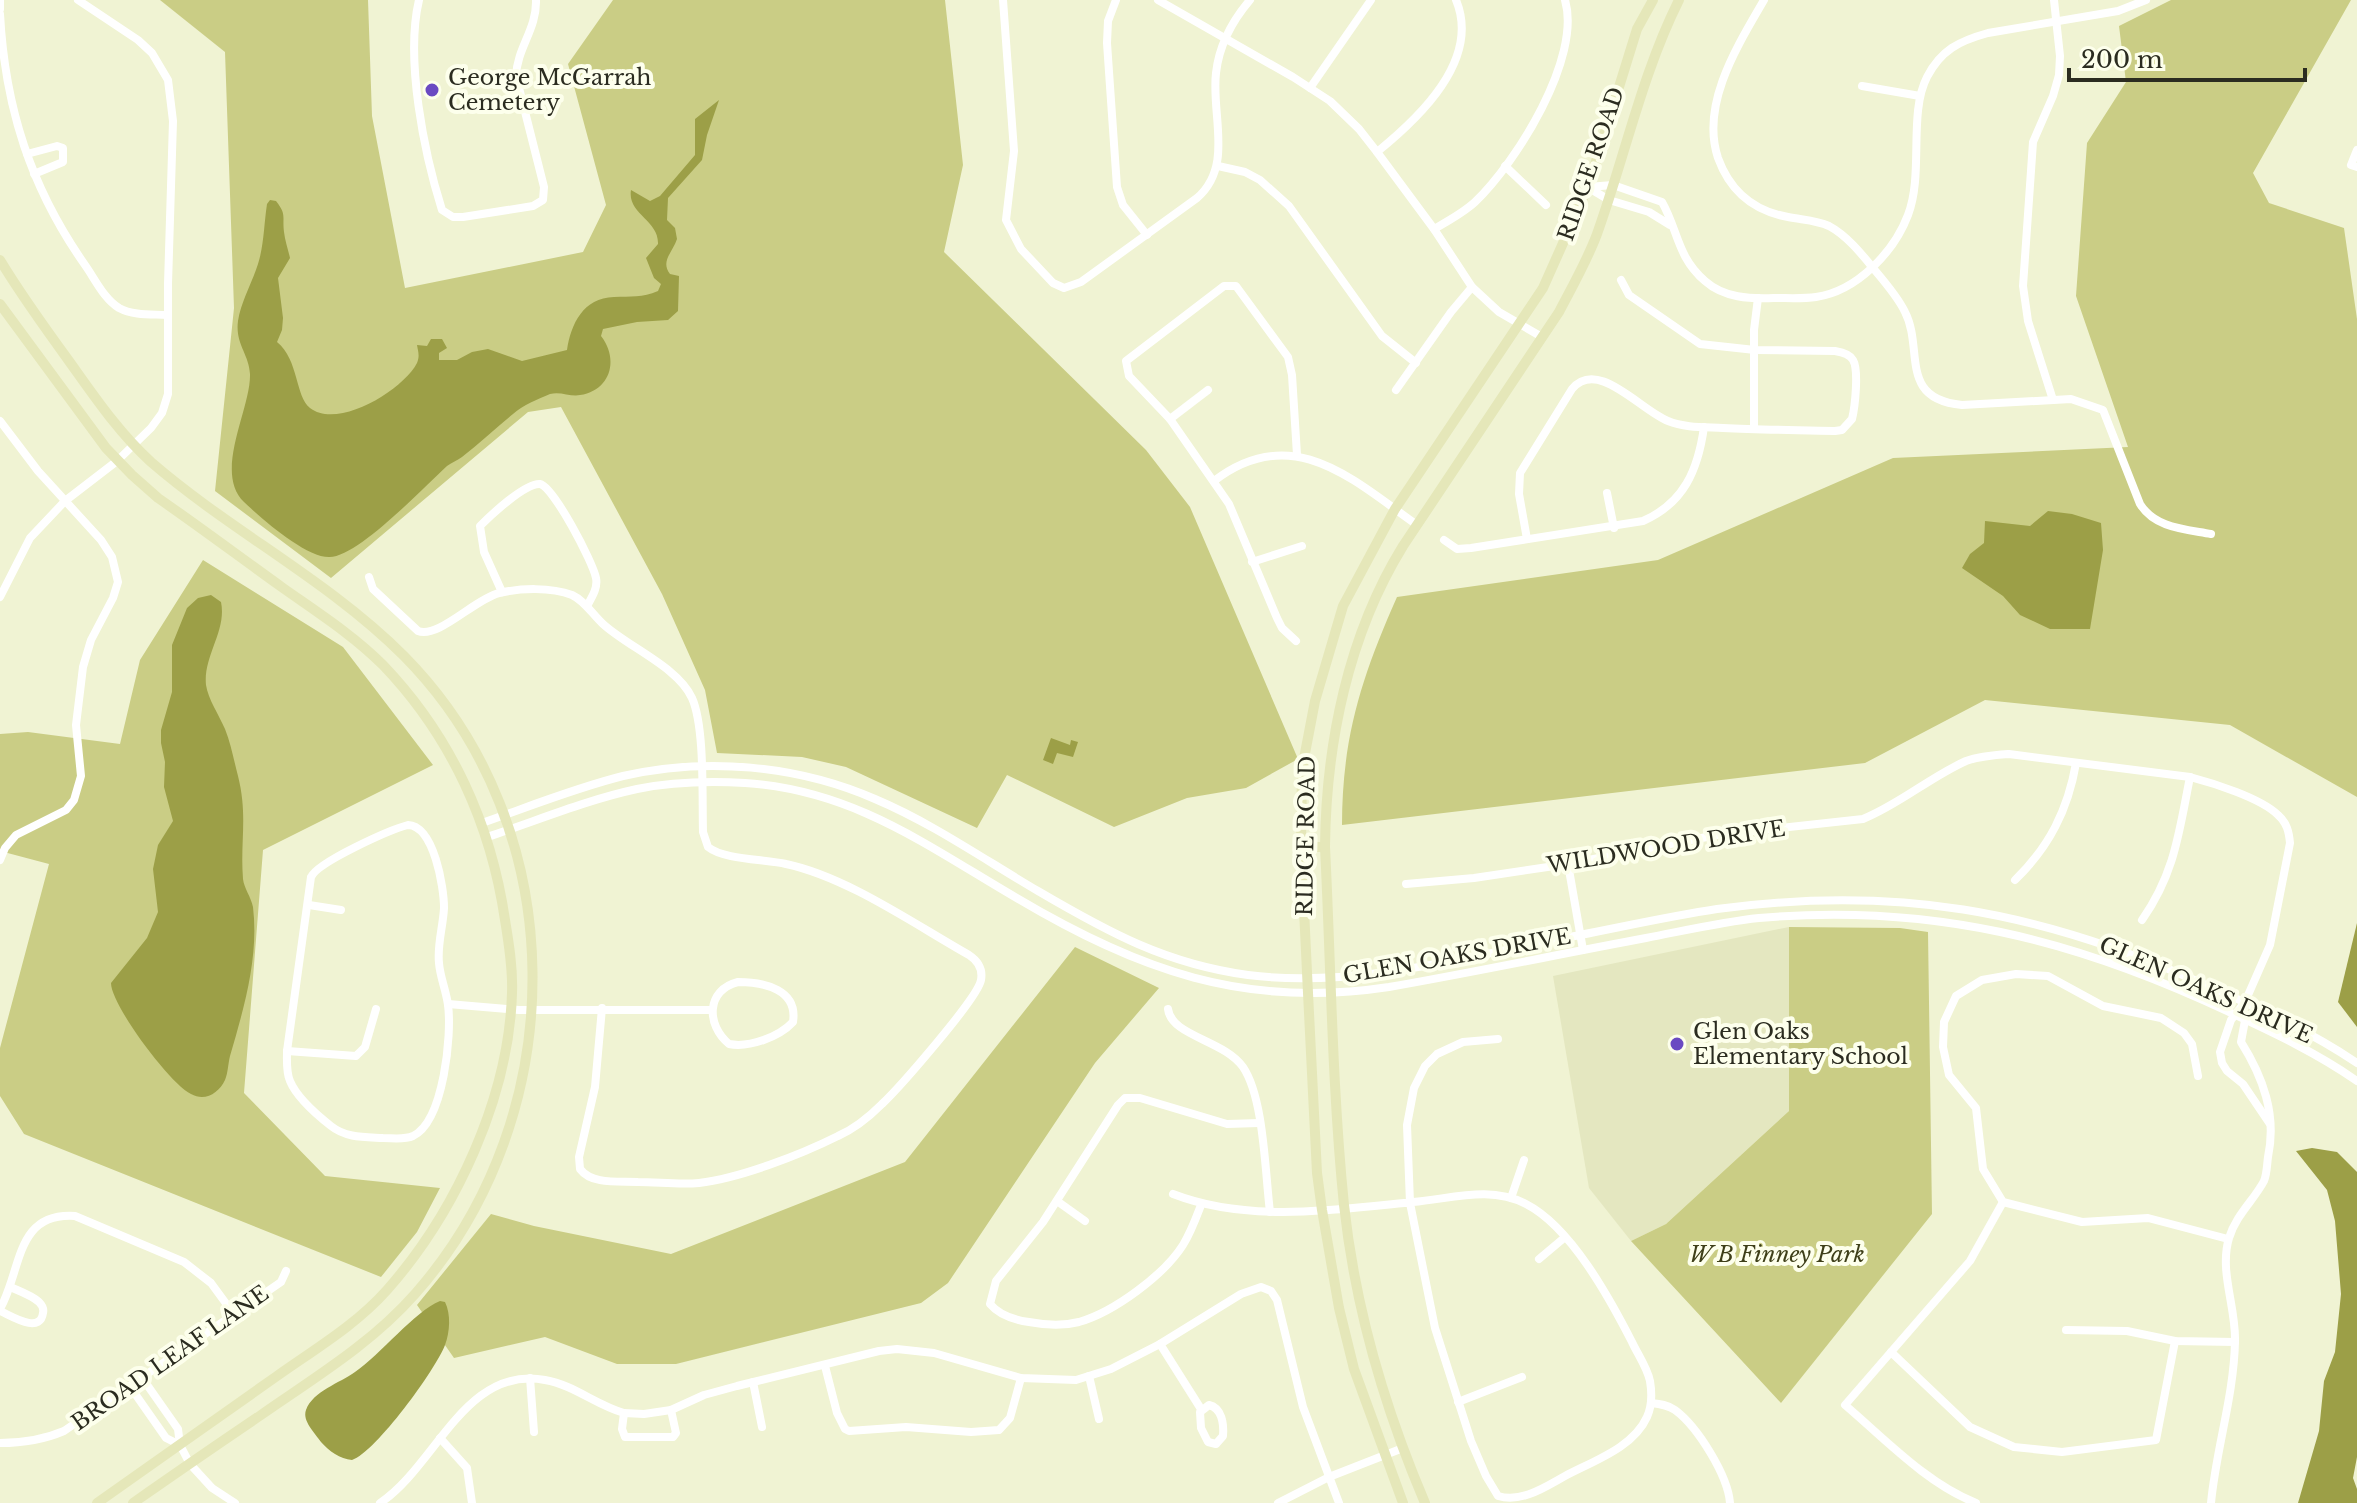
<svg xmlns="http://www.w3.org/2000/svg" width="2357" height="1503" font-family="'Libre Baskerville',serif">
	<rect width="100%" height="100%" fill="#f0f3d3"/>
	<!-- built -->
	<path fill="#e4e7c0" d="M1789,927V1111L1666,1224L1631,1241L1589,1188L1553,976Z"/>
	<!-- green -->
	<g fill="#cacd85">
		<path d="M160,0H368L372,116L405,288L583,252L606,205L568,64L613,0H945L963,165L944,252L1146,450L1190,507L1298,759L1246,788L1187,798L1114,827L1007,775L977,828L846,767L802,757L717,753L705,690L662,594L561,407L528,412L331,578L215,491L234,308L225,52Z"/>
		<path d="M2171,0H2351L2253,173L2269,203L2344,228L2357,319V797L2230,725L1985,700L1865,763L1342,825C1342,737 1362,676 1397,597L1658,560L1893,458L2128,447L2076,296L2087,143L2126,82L2119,26Z"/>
		<path d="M203,560L343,647L433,765L263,850L244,1093L325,1176L440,1188L417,1232L381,1277L24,1134L0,1096V1048L49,864L0,851V734L28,732L120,744L140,660Z"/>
		<path d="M1789,927L1900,928L1928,932L1932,1214L1781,1403L1631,1241L1666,1224L1789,1111Z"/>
		<path d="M1075,947L1159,988L1095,1063L948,1283L921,1303L676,1364H617L545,1337L454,1358L417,1305L491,1214L534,1226L671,1254L905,1162Z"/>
	</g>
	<!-- water -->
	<g fill="#9c9f47">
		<path d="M719,100L707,135L702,160L668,198L667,220L675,228L677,239C673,252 660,261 670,274L679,276L678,311L668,320L637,322L603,329L601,336C619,359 611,390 580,395C571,397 560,391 550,394C538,399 523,405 513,414C496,428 480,443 462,457C458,460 451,463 447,466C424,487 357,558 329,557C305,557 261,518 244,502C213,472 251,409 250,374C249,354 235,344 238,321C241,302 252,283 258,264C264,245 264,224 267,204L270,200L276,201C287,215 282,216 284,232C285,241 288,249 290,258L278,278L283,318L282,330L277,342C299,360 295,396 310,408C338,430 403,390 417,363C420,356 418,351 417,345L427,346L431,339H442L447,348L439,353V360H457L472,352L488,349L522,361L567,350C571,324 583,298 614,297C631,296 642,298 658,291L661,284L654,278L646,258L658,244C659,220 627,214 631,190L650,201L660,196L695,155V119Z"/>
		<path d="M2048,511L2072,514L2101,523L2103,550L2090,629H2050L2020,615L2003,596L1962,568L1970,554L1984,543L1985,521L2030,526Z"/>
		<path d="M211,595L221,602C227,631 203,656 206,685C208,699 219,715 225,729C231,744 234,761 238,776C248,816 240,841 243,879C244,888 251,897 253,907C259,957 244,1008 230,1056C228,1064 228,1073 225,1080C219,1093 205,1102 191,1094C170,1084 111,1005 111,983L147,938L158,912L153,869L158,845L173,821L164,787L165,762L161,743V730L172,692V645L187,608L198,598Z"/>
		<path d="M1051,738L1070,745L1071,740L1078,742L1073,757L1057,753L1053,764L1043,760Z"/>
		<path d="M2357,923V1027L2338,1002Z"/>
		<path d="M2312,1148L2337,1152L2357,1172V1457L2353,1478L2357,1489V1503H2298L2319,1431L2324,1381L2335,1352L2341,1294L2335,1221L2327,1190L2296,1151Z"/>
		<path d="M440,1301L445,1302C451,1314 450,1332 445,1345C436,1369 376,1452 352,1460C340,1459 329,1451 321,1442C315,1433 302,1421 306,1410C313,1391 340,1383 355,1372C380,1355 415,1311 440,1301Z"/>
	</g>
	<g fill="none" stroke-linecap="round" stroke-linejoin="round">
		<!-- minor -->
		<g stroke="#fff" stroke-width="8">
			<path d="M419,0C405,59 424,153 442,210L453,217H463L533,206L543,200L544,187L516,76C517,48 537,29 536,0"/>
			<path d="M1003,0L1014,151L1006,220L1021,249L1053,283L1064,288L1081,282L1197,198C1234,166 1211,115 1216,73C1219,46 1233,20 1250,0"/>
			<path d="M1116,0L1108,21L1107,43L1117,187L1123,205L1147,235"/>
			<path d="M1158,0L1293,77L1330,101L1359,129L1377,152L1434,229L1472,287L1499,312L1542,337"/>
			<path d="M1764,0C1738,45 1700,104 1718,158C1730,191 1754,211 1788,217C1803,220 1816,220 1829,226C1846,235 1861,253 1873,268C1884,281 1898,297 1905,312C1924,349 1898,399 1962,405L2071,399L2103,410L2140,504C2155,528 2184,529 2211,534"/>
			<path d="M0,9V0"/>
			<path d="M0,14C5,108 31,188 85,265C95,279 104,299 119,308C134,316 152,314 167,315"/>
			<path d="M1862,86L1920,96"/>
			<path d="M1310,88L1371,0"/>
			<path d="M2357,150L2351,165L2357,167"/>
			<path d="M1377,152C1419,118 1481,60 1456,0"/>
			<path d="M27,154L57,146L63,148V162L34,174"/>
			<path d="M1218,166L1245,172L1260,180L1289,206L1382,336L1416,363"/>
			<path d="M1505,166L1546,205"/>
			<path d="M1588,187L1613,185L1662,202C1678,230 1677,257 1705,281C1724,298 1750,299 1774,298C1788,298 1803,299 1816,297C1857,291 1894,252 1908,215C1924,174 1908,114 1927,77C1941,50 1959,41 1988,33L2118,11L2146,0"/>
			<path d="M1589,188L1609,200L1649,212L1670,225"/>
			<path d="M1434,229C1448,221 1463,213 1475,202C1516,163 1582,58 1565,0"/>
			<path d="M1396,390L1451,312L1472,287"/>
			<path d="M2053,400L2028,321L2023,286L2033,142L2053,96L2059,75L2060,56L2054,0"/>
			<path d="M1170,419L1208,390"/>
			<path d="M0,421L38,471L101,540L112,557L118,582L113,598L91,640L83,667L76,725L81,776L74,800L66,810L16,835L5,848L0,860"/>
			<path d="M1754,429V330L1758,298"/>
			<path d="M1214,481C1292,421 1352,479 1417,525"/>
			<path d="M1607,493L1614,528"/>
			<path d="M1527,539L1519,494L1520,473L1572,389C1598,358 1640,410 1668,421C1685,428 1705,427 1723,428C1761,430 1798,430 1835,431L1842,430L1852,419C1855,407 1859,370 1853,360C1850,354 1841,352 1835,351L1755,350L1700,344L1629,295L1621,280"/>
			<path d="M1444,540L1457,549L1471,548L1643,521C1684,503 1698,470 1704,427"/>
			<path d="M1252,562L1302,546"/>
			<path d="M369,577L373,589L418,631C438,639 475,599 499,593C520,588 551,587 572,595C585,601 592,614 603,624C628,647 678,667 692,698C705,727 702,798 703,832L708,847C724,860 765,859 786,864C847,877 914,924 969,955C978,961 983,969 981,980C978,998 899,1088 882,1104C869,1117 854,1129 838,1136C800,1155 740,1178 699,1183C679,1185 658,1182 638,1182C619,1181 592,1185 580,1169L579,1157L595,1087L602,1008"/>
			<path d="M502,592L484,552L480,526C491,515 525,483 540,484C553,486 593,562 596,578C598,588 592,597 587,606"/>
			<path d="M0,597L30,538L65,501L117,461L151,428L162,413L168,394V284L173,121L168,80L152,53L138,40L78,0"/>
			<path d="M1296,641L1282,628L1277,618L1229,504L1170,419L1129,376L1126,361L1224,286H1236L1288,357L1292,375L1297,455"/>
			<path d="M482,823C528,807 575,788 623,776C706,757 797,765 875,799C932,823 985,860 1038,891C1108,932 1166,964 1248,975C1359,989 1472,955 1580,935C1626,926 1671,916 1717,909C1895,885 2035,910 2199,982C2253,1006 2307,1029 2357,1063"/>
			<path d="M408,825C434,826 444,887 444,908C443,927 437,945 439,963C440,977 446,990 448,1005C452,1034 444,1121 413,1136C404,1140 393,1138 383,1138C364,1137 346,1138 331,1126C317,1115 297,1098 290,1081C286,1072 287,1061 287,1051L311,877C318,862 389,830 408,825Z"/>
			<path d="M487,837C536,821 586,800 637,789C672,782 709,781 745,783C853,790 926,845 1015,897C1138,970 1244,1009 1389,987C1475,972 1560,954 1646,938C1683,931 1721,922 1759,918C1931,903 2074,939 2229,1012C2274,1033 2317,1053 2357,1081"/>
			<path d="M1568,864L1583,950"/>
			<path d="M2015,880C2049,847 2068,810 2076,763"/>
			<path d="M1406,884L1474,878L1568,864L1717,835L1863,819C1900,804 1930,777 1966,761C1980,756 1995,755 2009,754L2190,777C2213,783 2261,798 2278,815C2287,823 2289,832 2290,843L2270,945L2245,1002L2231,1020L2220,1052L2222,1063L2227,1071L2243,1084L2270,1124"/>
			<path d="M309,905L341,910"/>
			<path d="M2142,920C2175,873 2179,832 2190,777"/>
			<path d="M738,982C765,982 798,990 793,1022C779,1037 749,1048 729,1044C706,1025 706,990 738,982Z"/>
			<path d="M448,1004L519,1010H711"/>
			<path d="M1168,1009C1171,1036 1224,1040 1243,1067C1264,1098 1265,1172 1270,1212"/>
			<path d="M287,1051L356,1056L365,1047L376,1009"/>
			<path d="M2198,1076L2192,1044L2184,1033L2161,1018L2103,1006L2048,976L2016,974L1982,980L1956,996L1944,1022L1943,1047L1949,1075L1976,1108L1983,1169L2003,1202L2082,1222L2148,1218L2228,1239"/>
			<path d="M1173,1194C1248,1223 1335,1210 1413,1202C1451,1199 1490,1185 1526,1204C1571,1227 1610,1299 1632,1342C1638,1355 1647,1367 1650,1381C1652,1393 1652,1406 1647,1417C1633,1448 1593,1461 1565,1476C1545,1487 1522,1503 1498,1496L1486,1476L1471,1441L1435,1328L1410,1203L1407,1125L1414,1088L1425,1066L1437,1054L1463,1042L1498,1039"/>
			<path d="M1511,1198L1524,1160"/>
			<path d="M1057,1201L1085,1221"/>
			<path d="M1201,1205C1196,1218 1191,1232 1183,1245C1164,1275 1114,1312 1079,1322C1063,1326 1045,1325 1029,1322C1015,1320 1000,1316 990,1304L996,1281L1043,1222L1118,1105L1125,1098H1140L1227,1124L1259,1123"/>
			<path d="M1539,1259L1564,1238"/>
			<path d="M0,1309C22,1270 15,1212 75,1216L184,1262L211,1283L233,1313"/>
			<path d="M0,1311C10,1315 40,1335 43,1313C44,1309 42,1305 39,1302C31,1295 19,1291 10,1287"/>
			<path d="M2066,1330L2127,1331L2175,1341L2235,1342"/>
			<path d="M1160,1344L1201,1409"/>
			<path d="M1891,1352L1970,1427L2014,1447L2062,1452L2156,1440L2175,1341"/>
			<path d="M825,1366L837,1413L845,1429L849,1431L906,1427L971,1432L999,1430L1010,1418L1021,1378"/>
			<path d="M1089,1376L1099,1419"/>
			<path d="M530,1378L534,1432"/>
			<path d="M143,1379L178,1429L180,1445L190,1464L212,1488L235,1503"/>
			<path d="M753,1382L762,1427"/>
			<path d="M131,1388L166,1438L180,1445"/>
			<path d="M1458,1402L1522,1377"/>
			<path d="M1651,1403C1660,1404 1668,1405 1675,1410C1698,1427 1728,1476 1730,1503"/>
			<path d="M1209,1405C1222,1408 1224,1424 1223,1436L1216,1444L1208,1442L1201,1428L1200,1412Z"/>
			<path d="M624,1413L644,1414L671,1410"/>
			<path d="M440,1438L467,1468L472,1503"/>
			<path d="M0,1443C23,1443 43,1440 64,1431L281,1282L286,1271"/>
			<path d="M380,1503C436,1466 465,1365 545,1380C574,1385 596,1405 624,1413L622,1429L625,1437H673L676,1433L671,1410L704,1395L737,1386L879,1351L897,1349L934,1353L1021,1378L1076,1380L1111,1369L1160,1344L1241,1294L1261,1287L1271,1291L1277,1300L1303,1407L1339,1503"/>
			<path d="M1278,1503L1329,1477L1403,1448"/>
			<path d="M1976,1503C1926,1483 1885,1439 1845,1405L1970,1261L2003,1202"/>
			<path d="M2211,1503C2216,1449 2234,1396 2235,1341C2236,1307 2219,1271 2229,1238C2236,1215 2254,1200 2264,1181C2267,1174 2267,1164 2268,1157C2277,1115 2263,1077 2241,1042L2246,1015"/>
		</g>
		<!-- major -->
		<g stroke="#e5e7b9" stroke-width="10">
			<path d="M0,260C21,295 45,328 69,361C94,396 119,433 151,462C232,532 328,580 404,656C574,828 573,1115 415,1294C371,1344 314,1378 261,1415C218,1444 176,1473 133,1503"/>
			<path d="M0,304L106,448L132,475L158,498C200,527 241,558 283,588C317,612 353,635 383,665C451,736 491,824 505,920C509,944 513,969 512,993C509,1097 456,1212 387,1290C356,1325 315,1349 277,1376C217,1418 157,1461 97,1503"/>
			<path d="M1301,847H1325"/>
			<path d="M1403,1503L1354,1369L1339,1308L1322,1210L1317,1173L1308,993L1301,847L1302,769L1315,701L1343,606L1395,509L1543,288L1588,187L1637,29L1653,0"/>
			<path d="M1425,1503C1385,1409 1355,1307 1344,1205C1332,1087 1331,966 1325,847C1326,744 1348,635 1403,546L1559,312C1572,287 1587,261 1597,234C1625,156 1642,74 1679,0"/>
		</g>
	</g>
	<!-- markers -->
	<g fill="#6a4ac2" stroke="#fdffec" stroke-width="3">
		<circle cx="432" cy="90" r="8"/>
		<circle cx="1677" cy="1044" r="8"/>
	</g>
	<g text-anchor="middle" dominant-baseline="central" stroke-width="8" stroke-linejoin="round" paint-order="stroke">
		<!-- poi labels -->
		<g font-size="22" fill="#2b2c20" stroke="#fdffec" text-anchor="start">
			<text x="448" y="77">George McGarrah<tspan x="448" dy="25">Cemetery</tspan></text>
			<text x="1693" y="1031">Glen Oaks<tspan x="1693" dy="25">Elementary School</tspan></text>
		</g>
		<!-- street labels -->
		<g font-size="22" fill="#2b2c20" stroke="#fdffec">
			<text transform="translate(1591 164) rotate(-71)">RIDGE ROAD</text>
			<text transform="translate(1306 836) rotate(-89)">RIDGE ROAD</text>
			<text transform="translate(1666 847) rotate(-9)">WILDWOOD DRIVE</text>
			<text transform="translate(1457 956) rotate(-10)">GLEN OAKS DRIVE</text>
			<text transform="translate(2206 990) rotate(24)">GLEN OAKS DRIVE</text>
			<text transform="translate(170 1358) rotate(-35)">BROAD LEAF LANE</text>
		</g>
		<!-- park labels -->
		<g font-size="22" font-style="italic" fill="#3e3f19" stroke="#fdffec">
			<text x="1777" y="1254">W B Finney Park</text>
		</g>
	</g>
	<!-- scale -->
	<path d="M2069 68v12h236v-12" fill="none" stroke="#2b2c20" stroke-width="4"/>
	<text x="2081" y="68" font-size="24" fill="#2b2c20" stroke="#fdffec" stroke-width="6" paint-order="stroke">200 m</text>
</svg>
